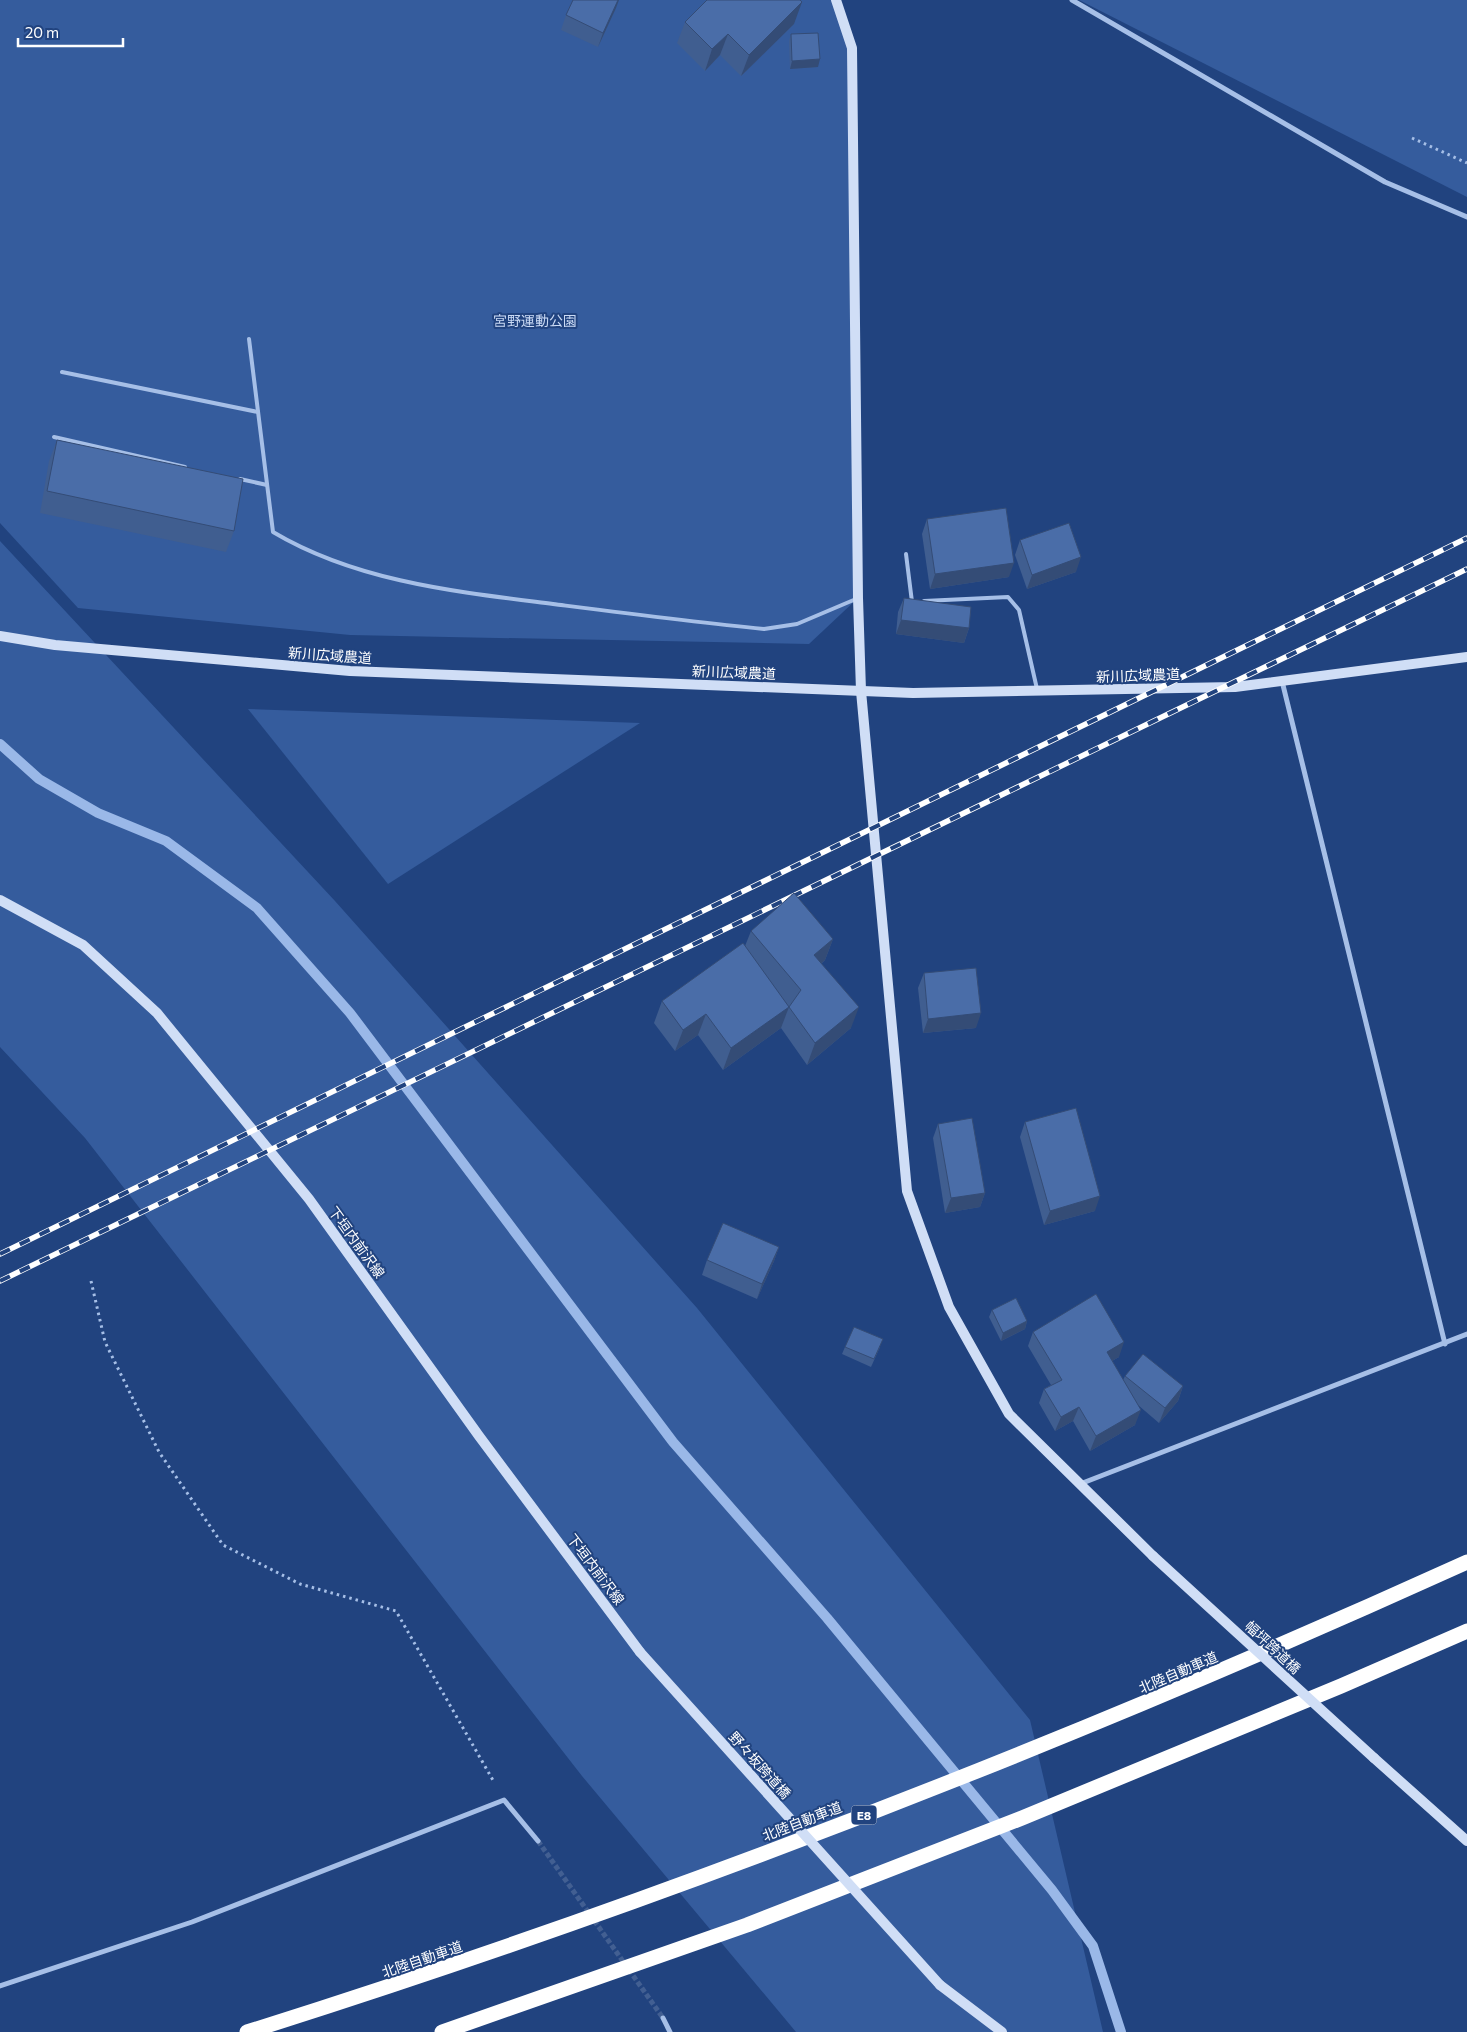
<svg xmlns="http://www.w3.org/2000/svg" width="1467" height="2032" font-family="Commissioner,'Noto Sans JP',sans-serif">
	<rect width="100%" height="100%" fill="#21437f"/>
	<!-- green -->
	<g fill="#355c9d">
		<path d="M0,0H836L852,48L858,598L809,644L350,635L78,608L0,523Z"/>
		<path d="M1079,0H1467V197Z"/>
		<path d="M0,541L335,901L697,1308L1030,1720L1103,2032H796L582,1776L85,1138L0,1047Z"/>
		<path d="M248,709L640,723L388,884Z"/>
	</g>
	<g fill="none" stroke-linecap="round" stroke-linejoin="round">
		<!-- stream -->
		<path stroke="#9ab8e8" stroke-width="10" d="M0,744L39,779L98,813L166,841L257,908L350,1013L673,1442L827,1618L1052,1890L1093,1946L1121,2032"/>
		<!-- street-tunnel -->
		<path stroke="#425f92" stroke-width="5" stroke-dasharray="5 2.5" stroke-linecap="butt" d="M538,1841L663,2018"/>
		<!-- path -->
		<g stroke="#a6bfe7" stroke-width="3" stroke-dasharray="2.5 4" stroke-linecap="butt">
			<path d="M1412,138L1467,163"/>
			<path d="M91,1281L105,1342L159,1452L223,1545L300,1584L396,1611L494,1782"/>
		</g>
		<!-- lane -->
		<g stroke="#a6bfe7" stroke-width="4">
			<path d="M249,339L273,532C357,582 458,592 553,604C624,613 694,622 764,629L797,624L856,599"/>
			<path d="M62,372L258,412"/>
			<path d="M54,437L185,467"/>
			<path d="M240,479L267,485"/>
			<path d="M906,554L912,602"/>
			<path d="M924,601L1008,597L1019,610L1037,689"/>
		</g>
		<!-- street -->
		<g stroke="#a6bfe7" stroke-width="5">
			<path d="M1072,0L1385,182L1467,217"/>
			<path d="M1282,681L1445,1344"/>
			<path d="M1080,1484L1467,1334"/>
			<path d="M0,1986L192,1922L504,1800L538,1841"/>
			<path d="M663,2018L670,2032"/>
		</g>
		<!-- secondary -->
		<g stroke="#d0def6" stroke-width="10">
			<path d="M836,0L852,48L858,598L861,691L907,1191L949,1307L1009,1414L1153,1556"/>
			<path d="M0,636L55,645L350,671L913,693L1235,687L1467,657"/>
			<path d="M0,900L83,945L157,1013L309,1199L479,1436L640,1652"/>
			<path d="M1374,1758L1467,1841"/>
			<path d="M940,1985L1002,2032"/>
		</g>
		<!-- highway -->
		<g stroke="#fff" stroke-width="15">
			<path d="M247,2032C663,1901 1070,1742 1467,1562"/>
			<path d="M442,2032L747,1925L1022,1818L1341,1686L1467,1631"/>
		</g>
		<defs>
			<g id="rail">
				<path d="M0,1254L1467,538"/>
				<path d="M0,1281L1467,569"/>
			</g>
		</defs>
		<!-- rail casing -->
		<use href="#rail" stroke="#fff" stroke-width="5.5"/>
		<!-- rail -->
		<use href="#rail" stroke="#21437f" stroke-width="4" stroke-dasharray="11" stroke-linecap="butt"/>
		<!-- secondary-bridge -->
		<g stroke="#d0def6" stroke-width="10">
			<path d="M1153,1556L1374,1758"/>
			<path d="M640,1652L940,1985"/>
		</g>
	</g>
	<!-- wall -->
	<g fill="#405e90">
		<path d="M616,8L598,47L561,30L566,15Z"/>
		<path d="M685,22L794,24L741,76L720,55L705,71L677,43Z"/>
		<path d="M791,34L818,67L790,69L789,41Z"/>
		<path d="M57,440L234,531L226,552L40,513L49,461Z"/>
		<path d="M927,519L1009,577L930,589L922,534Z"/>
		<path d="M1020,540L1076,572L1027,589L1015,555Z"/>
		<path d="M904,598L969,628L964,643L896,634L898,612Z"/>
		<path d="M751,931L833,939L825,960L821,964L851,1028L807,1065L781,1028L723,1070L698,1035L675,1051L654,1023L662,1001L745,946Z"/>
		<path d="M924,973L976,1028L923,1033L918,988Z"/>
		<path d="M1025,1122L1095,1211L1044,1225L1020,1137Z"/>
		<path d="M938,1124L985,1193L980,1207L945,1213L933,1138Z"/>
		<path d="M779,1247L774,1261L757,1299L702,1275L707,1260Z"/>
		<path d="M992,1310L1027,1321L1025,1329L1001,1341L989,1317Z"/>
		<path d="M1033,1332L1119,1357L1112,1361L1123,1380L1125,1376L1183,1386L1178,1401L1159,1423L1138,1405L1135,1425L1090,1451L1073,1421L1055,1431L1039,1403L1044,1389L1051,1385L1028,1346Z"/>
		<path d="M845,1347H880L871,1367L842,1354Z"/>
	</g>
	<!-- shaded-wall -->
	<g fill="#344c76">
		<path d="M618,0H619L616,8L598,47L603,33Z"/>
		<path d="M802,2L794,24L741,76L749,55Z"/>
		<path d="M728,34L720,55L705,71L712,49Z"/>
		<path d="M820,59L818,67L790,69L792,61Z"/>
		<path d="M1081,557L1076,572L1027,589L1032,575Z"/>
		<path d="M1014,563L1009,577L930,589L935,574Z"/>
		<path d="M901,620L969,628L964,643L896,634Z"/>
		<path d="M833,939L825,960L806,977L814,955Z"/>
		<path d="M789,1007L781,1028L723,1070L731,1048Z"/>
		<path d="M859,1007L851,1028L807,1065L815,1043Z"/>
		<path d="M981,1013L976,1028L923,1033L928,1019Z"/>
		<path d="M706,1014L698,1035L675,1051L683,1030Z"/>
		<path d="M985,1193L980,1207L945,1213L951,1198Z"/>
		<path d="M1100,1196L1095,1211L1044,1225L1050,1211Z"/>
		<path d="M779,1247L774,1261L757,1299L762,1284Z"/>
		<path d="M1027,1321L1025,1329L1001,1341L1003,1333Z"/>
		<path d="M1124,1342L1119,1357L1101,1367L1107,1352Z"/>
		<path d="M1183,1386L1178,1401L1159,1423L1165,1408Z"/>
		<path d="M1079,1407L1073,1421L1055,1431L1061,1417Z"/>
		<path d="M1141,1410L1135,1425L1090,1451L1096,1436Z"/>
	</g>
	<!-- building -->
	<g fill="#4a6da8" stroke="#344c76">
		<path d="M573,0H618L603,33L566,15Z"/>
		<path d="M707,0H800L802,2L749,55L728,34L712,49L685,22Z"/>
		<path d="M818,33L820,59L792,61L791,34Z"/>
		<path d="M57,440L243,479L234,531L47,491Z"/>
		<path d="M1006,508L1014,563L935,574L927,519Z"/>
		<path d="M1069,523L1081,557L1032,575L1020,540Z"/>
		<path d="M904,598L971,607L969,628L901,620Z"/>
		<path d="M794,893L833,939L814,955L859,1007L815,1043L789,1007L731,1048L706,1014L683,1030L662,1001L743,943L789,1007L801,990L751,931Z"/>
		<path d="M976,968L981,1013L928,1019L924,973Z"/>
		<path d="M1076,1108L1100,1196L1050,1211L1025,1122Z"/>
		<path d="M972,1118L985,1193L951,1198L938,1124Z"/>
		<path d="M723,1223L779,1247L762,1284L707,1260Z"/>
		<path d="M1096,1294L1124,1342L1107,1352L1141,1410L1096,1436L1079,1407L1061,1417L1044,1389L1062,1380L1033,1332Z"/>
		<path d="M1016,1298L1027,1321L1003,1333L992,1310Z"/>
		<path d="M854,1327L883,1339L874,1359L845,1347Z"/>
		<path d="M1143,1354L1183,1386L1165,1408L1125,1376Z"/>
	</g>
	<g text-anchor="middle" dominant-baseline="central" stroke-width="4" stroke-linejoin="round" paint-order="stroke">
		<!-- shield labels -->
		<rect fill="#21437f" stroke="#bcc7d9" stroke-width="1" x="851.5" y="1805.5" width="25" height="19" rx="4"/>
		<g font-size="12" font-weight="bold" fill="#fff">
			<text x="864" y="1815">E8</text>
		</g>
		<!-- park labels -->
		<g font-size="14" fill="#cadaf5" stroke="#21437f">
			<text x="535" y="320">宮野運動公園</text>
		</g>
		<!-- street labels -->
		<g font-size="14" fill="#fff" stroke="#21437f">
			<text transform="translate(330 655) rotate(4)">新川広域農道</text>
			<text transform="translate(734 672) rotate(2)">新川広域農道</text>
			<text transform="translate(1138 675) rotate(-2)">新川広域農道</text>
			<text transform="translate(357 1242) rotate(54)">下垣内前沢線</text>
			<text transform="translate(596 1569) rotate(53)">下垣内前沢線</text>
			<text transform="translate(1273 1647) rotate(43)">幅坪跨道橋</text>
			<text transform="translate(1178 1672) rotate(-23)">北陸自動車道</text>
			<text transform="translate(760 1765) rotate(48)">野々坂跨道橋</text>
			<text transform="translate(802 1821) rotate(-21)">北陸自動車道</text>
			<text transform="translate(422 1959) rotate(-19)">北陸自動車道</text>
		</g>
	</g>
	<!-- scale -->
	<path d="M18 38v8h105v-8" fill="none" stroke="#ffffff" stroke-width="2.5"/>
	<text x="25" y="38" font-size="15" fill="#ffffff" stroke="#21437f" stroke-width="4" paint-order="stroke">20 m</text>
</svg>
